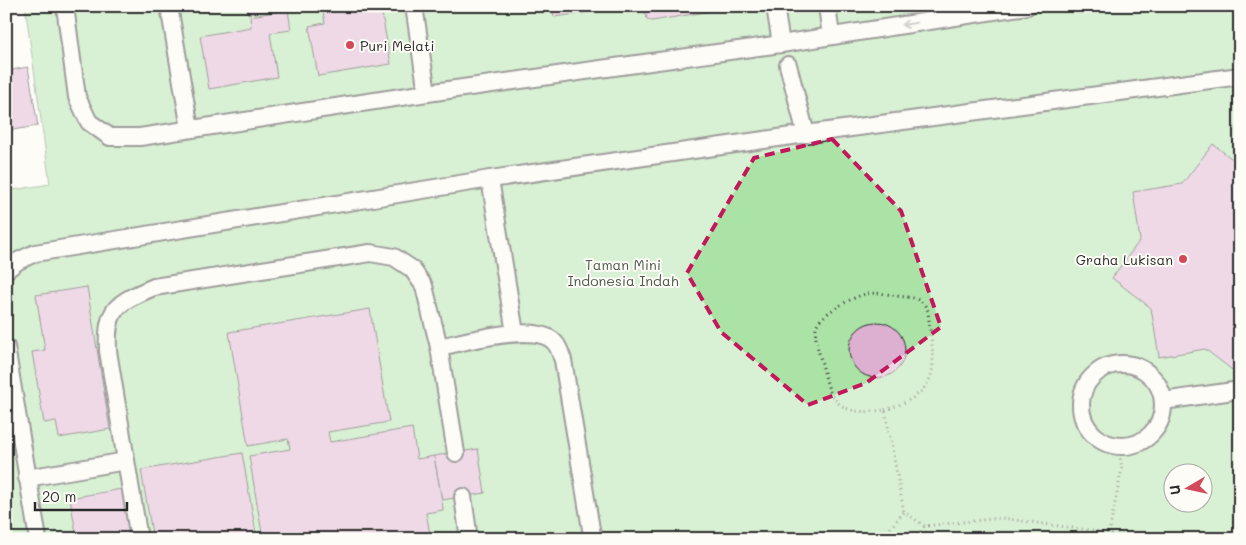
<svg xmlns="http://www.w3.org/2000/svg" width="1246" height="545" font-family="Mali,sans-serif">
	<rect width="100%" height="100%" fill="#fdfcf7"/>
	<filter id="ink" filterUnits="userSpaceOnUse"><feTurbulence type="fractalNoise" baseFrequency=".02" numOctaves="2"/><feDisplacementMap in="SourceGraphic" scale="10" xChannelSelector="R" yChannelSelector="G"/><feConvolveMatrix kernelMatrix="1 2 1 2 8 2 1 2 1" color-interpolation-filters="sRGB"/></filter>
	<g filter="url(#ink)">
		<!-- green -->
		<path fill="#abe3a7" stroke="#6b8769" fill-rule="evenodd" d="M25,6H1240V539H7L6,191L50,184ZM1174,472H1204V502H1174Z"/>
		<!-- building -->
		<g fill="#ddafd1" stroke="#2b2b2b">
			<path d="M247,6H285V8L248,14Z"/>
			<path d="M322,6H371V10L381,9L391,64L318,76L309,26L325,23Z"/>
			<path d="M552,6H605V10L554,17Z"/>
			<path d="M644,6H741L652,21L647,19Z"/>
			<path d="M288,10L291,30L270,33L277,77L209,89L200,36L251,27L250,16Z"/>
			<path d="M28,67L38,126L6,131V71Z"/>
			<path d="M1213,144L1240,165V376L1205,349L1159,357L1151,308L1112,278L1140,240L1133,192L1182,184Z"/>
			<path d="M87,287L110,429L59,438L56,421L44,423L32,352L45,350L36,295Z"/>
			<path d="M370,309L389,422L328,432L330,442L412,428L417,459L434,456L442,500L443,510L426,513L431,539H263L249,456L290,449L288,439L248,446L229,332Z"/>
			<circle cx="877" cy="350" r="28"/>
			<path d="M478,449L485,493L442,500L434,456Z"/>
			<path d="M242,453L257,539H153L141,470Z"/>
			<path d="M122,489L130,539H77L70,498Z"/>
		</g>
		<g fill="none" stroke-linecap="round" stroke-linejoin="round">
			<defs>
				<g id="service">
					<path d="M65,6L77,97L89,122L110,137H140L427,93L781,44L1027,6"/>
					<path d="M169,6L190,129"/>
					<path d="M414,6L427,93"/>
					<path d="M775,6L781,44"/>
					<path d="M827,6L831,36"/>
					<path d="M788,65L806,134"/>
					<path d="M490,179L515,333"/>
					<path d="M6,270L18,261L35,253L490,179L806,134L1240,76"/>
					<path d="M6,347L38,539"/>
					<path d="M439,347C464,342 538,321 555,343C559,347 561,355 563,360L592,535L591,539"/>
					<circle cx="1122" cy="405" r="41"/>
					<path d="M1163,401L1240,390"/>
					<path d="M27,478L126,461"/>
					<path d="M463,497L469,539"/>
					<path d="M139,539L108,351C106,308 116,303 154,287L370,253L394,257L412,269L424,286L439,347L456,453"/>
				</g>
			</defs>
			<!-- service casing -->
			<use href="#service" stroke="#2b2b2b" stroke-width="20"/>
			<!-- path -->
			<g stroke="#2b2b2b" stroke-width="3" stroke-dasharray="1 4" stroke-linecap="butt">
				<path d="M885,410C947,390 933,364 928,311C921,296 912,298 897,296C887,294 876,292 866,294C854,296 819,315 816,327C814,340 820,355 823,368C827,383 829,399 844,407C856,414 872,411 885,410L904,512"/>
				<path d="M887,532L904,512L925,526"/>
				<path d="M1109,533L1122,468L1118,446"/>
				<path d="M864,539L887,532L897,539"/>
				<path d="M914,539L925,526L1001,518L1109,533L1135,539"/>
			</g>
			<!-- service -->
			<use href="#service" stroke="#fdfcf7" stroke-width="16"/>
		</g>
		<!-- one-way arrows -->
		<defs><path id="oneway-shaft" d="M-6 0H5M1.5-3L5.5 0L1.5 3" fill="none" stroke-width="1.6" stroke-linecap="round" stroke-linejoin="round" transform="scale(1.25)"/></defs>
		<use stroke="#9e9e9b" href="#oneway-shaft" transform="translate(909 24) rotate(171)"/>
	</g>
	<!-- marked area -->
	<path d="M0 0H1246V545H0ZM832,139L901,211L941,327L866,383L808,405L721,332L687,273L754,158Z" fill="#fdfcf7" fill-opacity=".55" fill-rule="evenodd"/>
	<path fill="none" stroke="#c2185b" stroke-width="4" stroke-dasharray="10 6" stroke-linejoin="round" d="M832,139L901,211L941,327L866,383L808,405L721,332L687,273L754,158Z"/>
	<!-- markers -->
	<g fill="#d1495b" stroke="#fdfcf7" stroke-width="2">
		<circle cx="350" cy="45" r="5"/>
		<circle cx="1183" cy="259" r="5"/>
	</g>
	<g text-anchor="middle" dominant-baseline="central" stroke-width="4" stroke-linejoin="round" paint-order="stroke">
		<!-- poi labels -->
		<g font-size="14" fill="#2b2b2b" stroke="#fdfcf7" text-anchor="start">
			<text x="360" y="45">Puri Melati</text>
			<text x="1173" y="259" text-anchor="end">Graha Lukisan</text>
		</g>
		<!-- park labels -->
		<g font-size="14" fill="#4b594a" stroke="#fdfcf7">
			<text x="623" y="264">Taman Mini<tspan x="623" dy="16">Indonesia Indah</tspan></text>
		</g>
	</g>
	<!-- margin -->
	<rect width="1246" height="545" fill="none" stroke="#fdfcf7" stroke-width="25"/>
	<rect x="12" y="12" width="1221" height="520" fill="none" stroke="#2b2b2b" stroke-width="2" filter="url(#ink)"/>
	<!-- north arrow -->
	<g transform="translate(1188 488) rotate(261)"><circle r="24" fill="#fdfcf7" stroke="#a9a8a5"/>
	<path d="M0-4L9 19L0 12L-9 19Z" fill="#d1495b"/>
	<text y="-8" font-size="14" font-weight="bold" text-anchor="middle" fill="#2b2b2b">U</text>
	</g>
	<!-- scale -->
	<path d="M35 502v8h92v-8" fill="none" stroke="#2b2b2b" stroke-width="2.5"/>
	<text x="42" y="502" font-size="15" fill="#2b2b2b" stroke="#fdfcf7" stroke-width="4" paint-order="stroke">20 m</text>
</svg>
